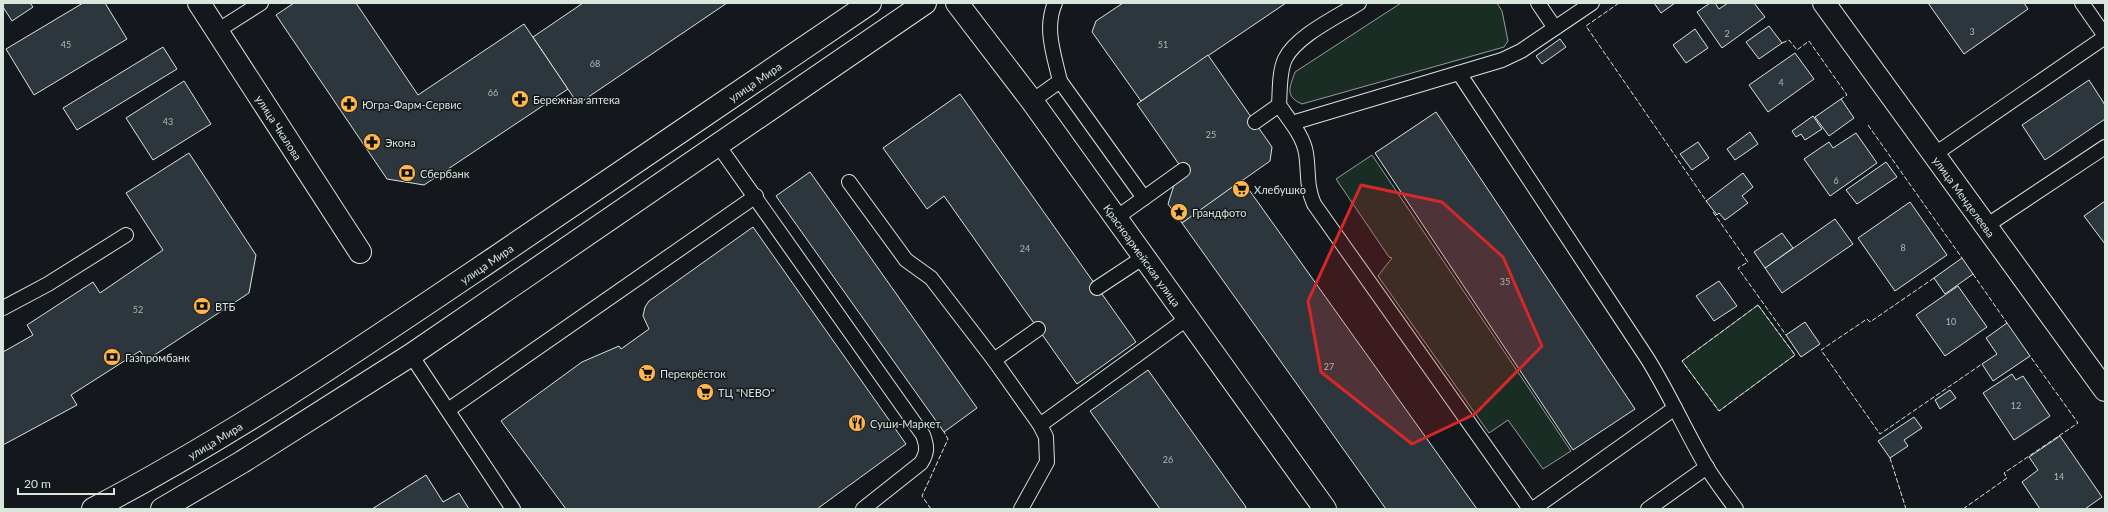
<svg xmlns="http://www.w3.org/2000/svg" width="2108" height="512" font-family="Lato,sans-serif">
	<rect width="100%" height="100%" fill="#14181c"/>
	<!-- green -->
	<g fill="#1a2d24" stroke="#939e99">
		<path d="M1401,3H1497L1502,11L1508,41L1504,47L1302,104C1284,96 1290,87 1295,72Z"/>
		<path d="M1372,155L1571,451L1543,469L1508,420L1489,433L1378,276L1392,258L1389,257L1336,179Z"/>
		<path d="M1758,305L1795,355L1719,411L1682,361Z"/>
	</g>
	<!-- building -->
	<g fill="#2c363c" stroke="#d8e6dc">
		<path d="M3,3H30L33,7L12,21L3,7Z"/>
		<path d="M83,3H105L127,39L34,95L6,49Z"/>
		<path d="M294,3H356L418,95L524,24L568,89L424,185L387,179L276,15Z"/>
		<path d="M583,3H727L578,104L533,37Z"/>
		<path d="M1123,3H1286L1141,101L1092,32L1096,21Z"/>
		<path d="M1654,3H1675L1661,13Z"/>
		<path d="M1710,3H1715L1719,9L1728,3H1754L1765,17L1722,48L1697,12Z"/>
		<path d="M1928,3H2024L2028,9L1964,54Z"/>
		<path d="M1769,26L1782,43L1759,59L1746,42Z"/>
		<path d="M1695,29L1708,48L1686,63L1673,45Z"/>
		<path d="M1560,39L1566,47L1542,64L1536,56Z"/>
		<path d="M163,47L177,69L77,130L63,108Z"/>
		<path d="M1795,53L1814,79L1768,112L1749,85Z"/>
		<path d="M1208,55L1272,147L1270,161L1182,223L1168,204L1174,185L1183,170L1137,104Z"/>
		<path d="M2089,80L2105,105V119L2045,160L2022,125Z"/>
		<path d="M184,81L211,124L153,160L126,118Z"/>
		<path d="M960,94L1136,342L1077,384L944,196L927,209L883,148Z"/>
		<path d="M1841,99L1854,118L1829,136L1815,117Z"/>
		<path d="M1436,112L1635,409L1573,450L1375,153Z"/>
		<path d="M1813,116L1822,129L1805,140L1801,134L1796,137L1792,131Z"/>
		<path d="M1750,132L1758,144L1735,160L1727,149Z"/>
		<path d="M1856,133L1877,163L1830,196L1804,159L1829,142L1833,148Z"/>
		<path d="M1698,142L1709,158L1692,170L1680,154Z"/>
		<path d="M189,153L256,255L249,293L147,360L140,351L71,395L77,405L3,445V352L33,335L27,325L93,282L100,293L163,250L126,193Z"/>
		<path d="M1886,162L1897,177L1857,204L1846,190Z"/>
		<path d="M810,172L977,408L944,432L776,196Z"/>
		<path d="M1743,173L1753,187L1742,196L1748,203L1725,220L1719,213L1717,215L1706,201Z"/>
		<path d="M1242,180L1477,509H1386L1182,223Z"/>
		<path d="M2105,201V244L2084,216Z"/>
		<path d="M1910,202L1947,255L1895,291L1858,238Z"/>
		<path d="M1835,219L1853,244L1782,293L1765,268Z"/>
		<path d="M753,227L906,444L817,509H566L501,421L582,362L619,346L621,349L649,329L643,316L645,307L649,301Z"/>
		<path d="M1782,233L1793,248L1765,268L1754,252Z"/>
		<path d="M1962,258L1973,274L1945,294L1934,278Z"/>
		<path d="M1719,281L1737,306L1714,321L1696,296Z"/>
		<path d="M1958,286L1987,327L1945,356L1916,315Z"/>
		<path d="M1805,322L1820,344L1801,357L1786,335Z"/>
		<path d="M2007,323L2030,356L1993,381L1982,364L1997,354L1986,338Z"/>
		<path d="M1148,370L1246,507L1245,509H1160L1090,411Z"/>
		<path d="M2012,374L2016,380L2023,376L2050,416L2014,440L1983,393Z"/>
		<path d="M1950,390L1956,398L1940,409L1935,400Z"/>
		<path d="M1914,417L1922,428L1904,440L1908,446L1890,458L1878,441Z"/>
		<path d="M2060,436L2102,497L2085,509H2040L2022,482L2038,470L2029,457Z"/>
		<path d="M426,475L443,502L459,493L469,509H372Z"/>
	</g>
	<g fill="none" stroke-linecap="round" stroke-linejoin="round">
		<defs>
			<g id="lane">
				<path d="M1538,3L1555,28"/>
				<path d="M2082,3L2105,36"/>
				<path d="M217,31L261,3"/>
				<path d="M1459,73L1647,358C1669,393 1685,430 1706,466C1715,481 1726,495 1736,509"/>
				<path d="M1060,81L1144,198L1116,218"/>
				<path d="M1032,101L1060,81C1054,55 1044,28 1055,3"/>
				<path d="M1279,105C1280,91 1279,72 1285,59C1296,36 1337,17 1359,3"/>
				<path d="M1255,122L1279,105C1289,120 1303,135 1306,153C1309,172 1306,186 1314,204L1530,509"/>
				<path d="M1292,123L1502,60L1521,51L1592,3"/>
				<path d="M718,145L923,435C927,446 928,452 921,463L863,509"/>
				<path d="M1935,154L2105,37"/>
				<path d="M849,182L906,260L931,278L994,360L1040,425L1046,437L1047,462L1021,509"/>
				<path d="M1144,198L1183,170"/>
				<path d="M1986,226L2105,147"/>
				<path d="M1097,288L1144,257"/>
				<path d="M3,308L48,284L126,235"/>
				<path d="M411,355L513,509"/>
				<path d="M994,360L1038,329"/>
				<path d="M448,410L756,196"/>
				<path d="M1040,425L1188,318"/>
				<path d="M1533,509L1675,408"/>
				<path d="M1648,509L1707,467"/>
			</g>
			<g id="street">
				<path id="s1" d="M199,3L360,252"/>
				<path id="s2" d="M1824,3L2105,390"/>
			</g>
			<g id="secondary">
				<path id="s3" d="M957,3L1032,101L1325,509"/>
				<path id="s4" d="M93,509C234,435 364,346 496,257C620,172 746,88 870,3"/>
				<path d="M162,509L242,462L411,355L925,3"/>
			</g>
		</defs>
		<!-- lane casing -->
		<use href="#lane" stroke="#d8e6dc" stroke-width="16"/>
		<!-- street casing -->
		<use href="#street" stroke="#d8e6dc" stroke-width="24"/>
		<!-- secondary casing -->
		<use href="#secondary" stroke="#d8e6dc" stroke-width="24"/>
		<!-- lane -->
		<use href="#lane" stroke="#14181c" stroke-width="14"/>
		<!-- street -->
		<use href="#street" stroke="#14181c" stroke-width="22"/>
		<!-- secondary -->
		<use href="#secondary" stroke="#14181c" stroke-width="22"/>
		<!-- fence -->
		<g stroke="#d8e6dc" stroke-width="1" stroke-dasharray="5 2" stroke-linecap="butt">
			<path d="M1619,3L1586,26L1707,202"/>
			<path d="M1782,43L1789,40L1797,50L1809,41L1847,95L1841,99"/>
			<path d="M1868,125L1962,258"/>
			<path d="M1713,212L1748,262L1738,268L1786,335"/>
			<path d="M1973,274L2007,323"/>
			<path d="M1934,278L1870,322L1867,319L1821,350L1880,434L1982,364"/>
			<path d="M1758,305L1795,355L1719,411L1682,361Z"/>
			<path d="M1890,458L1906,509"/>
			<path d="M931,509L922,496L948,439L944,432"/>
			<path d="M1963,509L2007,478L2004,473L2078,423L2030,356"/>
		</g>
	</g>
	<!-- marked area -->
	<path fill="#d62828" fill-opacity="0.2" stroke="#d62828" stroke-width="3" stroke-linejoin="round" d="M1361,185L1442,202L1503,257L1542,346L1475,414L1412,444L1321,372L1308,301Z"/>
	<!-- icons -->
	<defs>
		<symbol id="pharmacy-disc" viewBox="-11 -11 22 22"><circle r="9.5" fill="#ffb74d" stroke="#14181c"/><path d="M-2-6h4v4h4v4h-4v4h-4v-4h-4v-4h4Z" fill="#111"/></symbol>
		<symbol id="bank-disc" viewBox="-11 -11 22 22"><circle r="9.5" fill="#ffb74d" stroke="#14181c"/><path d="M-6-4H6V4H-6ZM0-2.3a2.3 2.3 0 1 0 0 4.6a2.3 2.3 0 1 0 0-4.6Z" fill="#111"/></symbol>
		<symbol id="supermarket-disc" viewBox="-11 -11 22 22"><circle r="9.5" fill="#ffb74d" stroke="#14181c"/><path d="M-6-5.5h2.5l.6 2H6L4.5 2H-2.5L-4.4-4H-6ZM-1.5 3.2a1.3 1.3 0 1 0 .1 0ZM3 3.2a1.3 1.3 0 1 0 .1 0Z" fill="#111"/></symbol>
		<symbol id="sight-disc" viewBox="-11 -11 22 22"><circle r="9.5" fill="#ffb74d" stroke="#14181c"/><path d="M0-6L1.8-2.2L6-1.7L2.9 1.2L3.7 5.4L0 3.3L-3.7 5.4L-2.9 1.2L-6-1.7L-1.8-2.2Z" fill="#111"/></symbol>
		<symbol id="restaurant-disc" viewBox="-11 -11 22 22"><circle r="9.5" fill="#ffb74d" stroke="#14181c"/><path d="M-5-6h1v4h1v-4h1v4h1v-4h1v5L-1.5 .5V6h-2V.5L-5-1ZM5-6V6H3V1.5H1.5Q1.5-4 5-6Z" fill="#111"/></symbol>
	</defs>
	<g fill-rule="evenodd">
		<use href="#pharmacy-disc" x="510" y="89" width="20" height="20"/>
		<use href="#pharmacy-disc" x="339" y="94" width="20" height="20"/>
		<use href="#pharmacy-disc" x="362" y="132" width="20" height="20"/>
		<use href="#bank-disc" x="397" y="163" width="20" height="20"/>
		<use href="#supermarket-disc" x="1231" y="179" width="20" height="20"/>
		<use href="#sight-disc" x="1169" y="202" width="20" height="20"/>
		<use href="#bank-disc" x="192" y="296" width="20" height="20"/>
		<use href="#bank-disc" x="102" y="347" width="20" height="20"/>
		<use href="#supermarket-disc" x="637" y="363" width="20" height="20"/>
		<use href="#supermarket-disc" x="695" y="382" width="20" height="20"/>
		<use href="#restaurant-disc" x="847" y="413" width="20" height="20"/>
	</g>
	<g text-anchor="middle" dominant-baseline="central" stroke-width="3" stroke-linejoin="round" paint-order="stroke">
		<!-- number labels -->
		<g font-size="9" fill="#adbab4">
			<text x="1972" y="31">3</text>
			<text x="1727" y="33">2</text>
			<text x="66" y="44">45</text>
			<text x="1163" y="44">51</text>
			<text x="595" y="63">68</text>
			<text x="1781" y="82">4</text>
			<text x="493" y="92">66</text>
			<text x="168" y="121">43</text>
			<text x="1211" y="134">25</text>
			<text x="1836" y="180">6</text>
			<text x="1903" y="247">8</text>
			<text x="1025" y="248">24</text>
			<text x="1505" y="281">35</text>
			<text x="138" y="309">52</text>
			<text x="1951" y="321">10</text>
			<text x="1329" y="366">27</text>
			<text x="2016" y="405">12</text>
			<text x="1168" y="459">26</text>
			<text x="2059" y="476">14</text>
		</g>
		<!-- street labels -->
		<g font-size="11" fill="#d8e6dc" stroke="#14181c">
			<text stroke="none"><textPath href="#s4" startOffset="788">улица Мира</textPath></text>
			<text stroke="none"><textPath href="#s1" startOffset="148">улица Чкалова</textPath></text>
			<text stroke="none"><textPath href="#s2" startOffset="239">улица Менделеева</textPath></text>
			<text stroke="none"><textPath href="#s3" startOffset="313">Красноармейская улица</textPath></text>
			<text stroke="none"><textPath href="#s4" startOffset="464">улица Мира</textPath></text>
			<text stroke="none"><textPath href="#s4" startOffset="140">улица Мира</textPath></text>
		</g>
		<!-- poi labels -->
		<g font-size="11" fill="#d8e6dc" stroke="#14181c" text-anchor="start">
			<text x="533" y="99">Бережная аптека</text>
			<text x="362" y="104">Югра-Фарм-Сервис</text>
			<text x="385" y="142">Экона</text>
			<text x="420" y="173">Сбербанк</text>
			<text x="1254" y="189">Хлебушко</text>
			<text x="1192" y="212">Грандфото</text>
			<text x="215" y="306">ВТБ</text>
			<text x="125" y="357">Газпромбанк</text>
			<text x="660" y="373">Перекрёсток</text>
			<text x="718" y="392">ТЦ "NEBO"</text>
			<text x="870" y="423">Суши-Маркет</text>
		</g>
	</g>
	<!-- border -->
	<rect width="2108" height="512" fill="none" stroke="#d8e6dc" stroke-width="8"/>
	<!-- scale -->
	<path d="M18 488v6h96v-6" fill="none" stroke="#d8e6dc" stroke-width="2"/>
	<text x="24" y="488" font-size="12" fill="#d8e6dc" stroke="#14181c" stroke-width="3" paint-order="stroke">20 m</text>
</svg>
